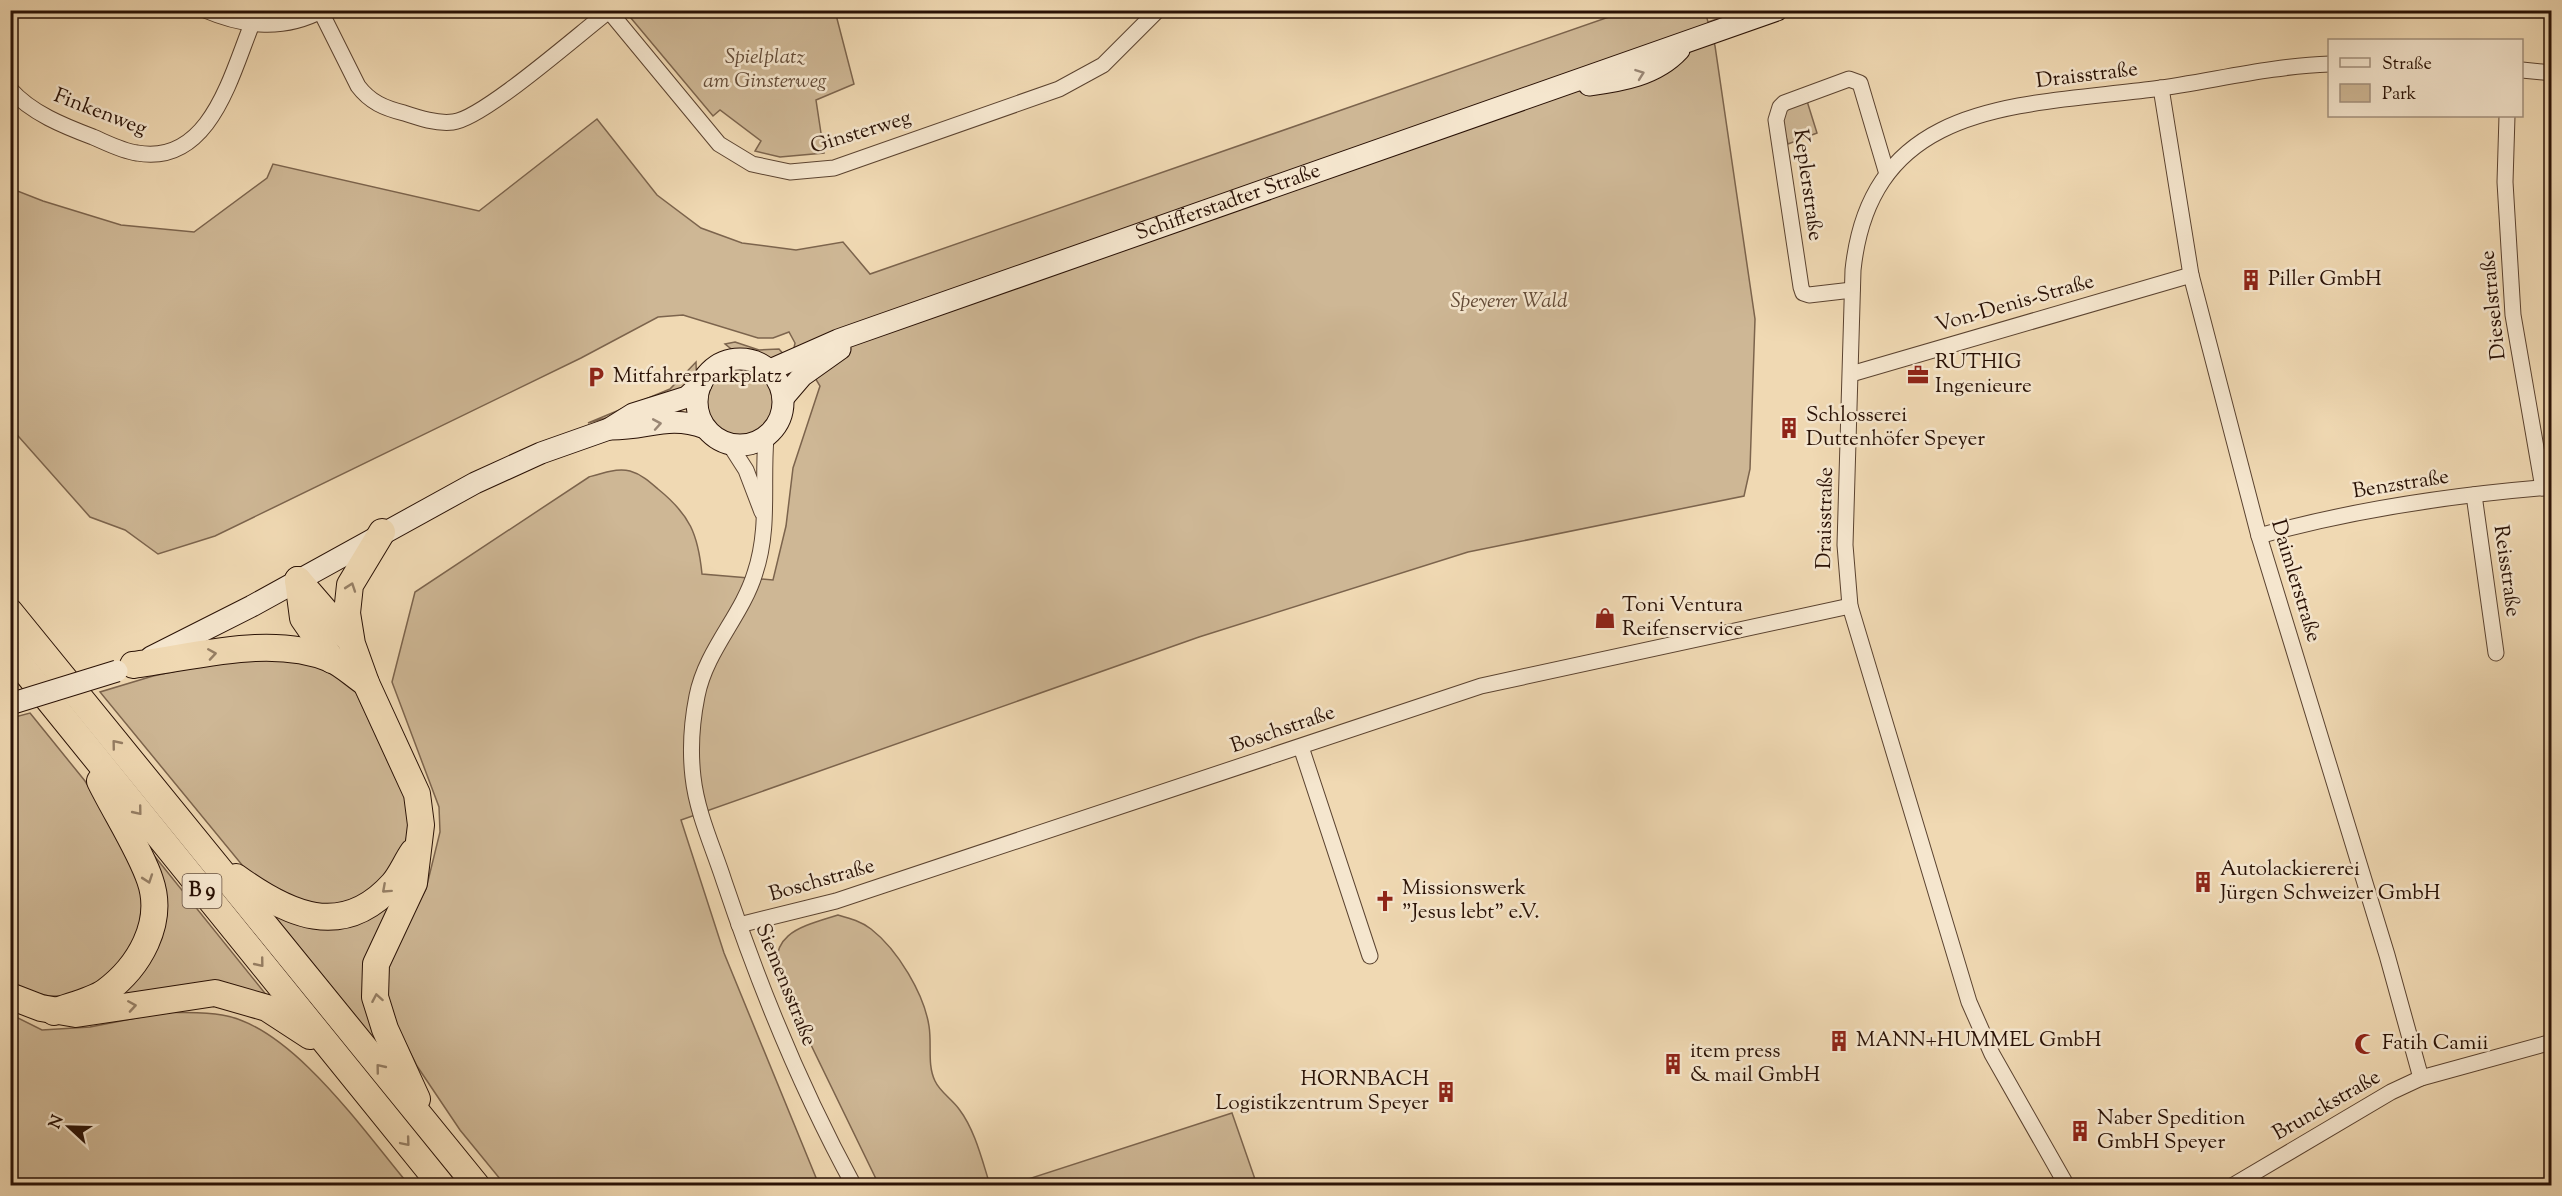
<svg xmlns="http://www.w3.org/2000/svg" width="2562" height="1196" font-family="'Sorts Mill Goudy',serif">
	<rect width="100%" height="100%" fill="#f0d9b3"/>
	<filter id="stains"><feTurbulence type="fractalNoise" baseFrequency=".00333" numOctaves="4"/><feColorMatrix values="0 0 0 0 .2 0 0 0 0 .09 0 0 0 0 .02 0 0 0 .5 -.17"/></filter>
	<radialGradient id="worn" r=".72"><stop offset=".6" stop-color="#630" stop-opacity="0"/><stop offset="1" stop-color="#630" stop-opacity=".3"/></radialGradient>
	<!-- green -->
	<g fill="#ceb795" stroke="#7c644d" stroke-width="1.5">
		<path d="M625,11H835L854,84L816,100L824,153L780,157L755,151L761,141L720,110L713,116Z"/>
		<path d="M1626,11H1705L1708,22L1742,11H1758L1710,28L1715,46L1755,319L1750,469L1744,496L1468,552L1199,637L681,820L724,953L819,1185H505L460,1130L417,1066L386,1004L388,962L426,889L440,832L439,807L392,682L415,592L589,477C602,473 617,468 630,471C641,474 650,482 658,489C690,515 698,534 702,574L773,580L786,526L793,468L820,386L808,366L793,353L795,343L789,332L773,338H758L683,315L658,317L581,358L215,536L158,554L125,530L90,517L11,428L10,188L43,201L121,225L194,232L267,178L273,164L479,211L597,119L657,195L701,228L742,243L796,250L843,242L870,274Z"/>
		<path d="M1807,101L1817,133L1788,144L1781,120L1788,108Z"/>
		<path d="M735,342L759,350L779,349L786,357C769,360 738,357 725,344Z"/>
		<path d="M696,362C696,370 698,377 692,384C673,404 615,415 588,423L670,389Z"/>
		<circle cx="738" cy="403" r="35"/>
		<path d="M228,660H311L354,688L407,802L409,825L404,852L392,874L353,905L302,906L247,871L100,692L153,676Z"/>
		<path d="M30,713L85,781L131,855L143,882L141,938L105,982L65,996H49L22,990L11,983V718Z"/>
		<path d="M144,843L272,1002L97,1001L143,961Z"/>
		<path d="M397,890L384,926L383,1050L268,908L282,916Z"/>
		<path d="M838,915C849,918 861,921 871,929C898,950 924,994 929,1026C932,1044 927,1065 935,1081C940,1092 952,1099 959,1109C975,1130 982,1160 990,1185H879L778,977C768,932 804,926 838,915Z"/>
		<path d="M167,1012C185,1013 204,1012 222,1015C292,1026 365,1133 409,1185H11L10,1014L42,1030L90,1027Z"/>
		<path d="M1232,1113L1257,1185H1010Z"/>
	</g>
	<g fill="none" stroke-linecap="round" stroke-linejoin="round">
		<defs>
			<g id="minor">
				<path d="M205,10C245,27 284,31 323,10"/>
				<path d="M321,12L358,86C370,102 384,108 404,113C419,118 437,124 453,122C483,119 580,33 609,11L719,144L752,164L790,172L834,168L1059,89L1103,65L1158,10"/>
				<path d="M2522,70L2552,73"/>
				<path d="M2161,88L2191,275L2259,536L2387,955L2421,1078"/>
				<path d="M10,89C31,113 64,126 93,137C107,143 122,151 137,153C210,166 231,75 252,24"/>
				<path d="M2507,116L2505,182L2513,315L2543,488"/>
				<path d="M1852,290L1809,295L1803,293L1801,287L1776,120L1780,107L1784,103L1849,79L1860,83L1887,174"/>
				<path d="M1851,374L2191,275"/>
				<path d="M766,438C762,484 770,528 755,573C742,616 706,650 697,696C692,721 690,751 693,777C697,813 713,847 724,881C759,986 801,1089 854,1186"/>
				<path d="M730,445L746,470L762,512"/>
				<path d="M2474,495L2496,653"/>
				<path d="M2259,536C2355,509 2452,495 2552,487"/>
				<path d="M1301,747L1370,956"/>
				<path d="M739,925L836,901L1481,686L1850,606"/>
				<path d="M2067,1186L1992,1054L1969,1002L1850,606L1845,545L1853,270C1871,99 2021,106 2154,89C2213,81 2270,66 2330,64"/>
				<path d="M2232,1186L2391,1092L2421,1078L2552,1042"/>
			</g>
			<g id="secondary">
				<path d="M1589,85C1621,81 1656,75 1679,50"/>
				<circle cx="740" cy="402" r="43"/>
				<path id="s1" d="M770,370L838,340L1777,10"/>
				<path d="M784,397L802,376L840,349"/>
				<path d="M609,429C647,430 668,414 705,428"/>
				<path d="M151,657L252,606L475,483L541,453L609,429L633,414L687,397L701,384"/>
			</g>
			<g id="trunk">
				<path d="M382,532L350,585L347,613L352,644L366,683L417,794L421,825L414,883L376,964L375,997L385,1029L417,1099"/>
				<path d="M298,580L303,618L332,660"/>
				<path d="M298,580L349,639"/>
				<path d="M10,612L477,1186"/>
				<path d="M10,652L442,1186"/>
				<path d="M133,665C195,657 271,634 331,659C343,664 355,676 366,683"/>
				<path d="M236,877C287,914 342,941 393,884C401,875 406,862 413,852"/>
				<path d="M10,996L41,1008L76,1014L215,993L267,1008L310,1036"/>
				<path d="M54,1012C69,1006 92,1001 105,992C139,967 165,923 150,880C140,850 114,810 100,781"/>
			</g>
		</defs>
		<!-- minor casing -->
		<use href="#minor" stroke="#5b4330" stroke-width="17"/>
		<!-- secondary casing -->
		<use href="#secondary" stroke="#291105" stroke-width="23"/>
		<!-- trunk casing -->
		<use href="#trunk" stroke="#291105" stroke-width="28"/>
		<!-- minor -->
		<use href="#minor" stroke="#f5e6ce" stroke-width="15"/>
		<!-- secondary -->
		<use href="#secondary" stroke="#f5e6ce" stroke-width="21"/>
		<!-- trunk -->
		<use href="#trunk" stroke="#f0d9b3" stroke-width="26"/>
		<defs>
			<path id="secondary-bridge" d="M10,704L117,671"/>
		</defs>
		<!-- secondary-bridge casing -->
		<use href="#secondary-bridge" stroke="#291105" stroke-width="23" stroke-linecap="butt"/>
		<!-- secondary-bridge -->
		<use href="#secondary-bridge" stroke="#f5e6ce" stroke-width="21"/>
	</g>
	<!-- one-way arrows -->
	<defs><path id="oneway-chevron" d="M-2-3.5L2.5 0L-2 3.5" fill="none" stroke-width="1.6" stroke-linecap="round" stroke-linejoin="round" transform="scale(1.5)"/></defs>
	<g stroke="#998674">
		<use href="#oneway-chevron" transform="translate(1640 74) rotate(-20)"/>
		<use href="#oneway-chevron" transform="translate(657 424) rotate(-10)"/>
	</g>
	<g stroke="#967f65">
		<use href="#oneway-chevron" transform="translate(351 587) rotate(-71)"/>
		<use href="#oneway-chevron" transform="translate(212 654) rotate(-9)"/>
		<use href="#oneway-chevron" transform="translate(116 744) rotate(-129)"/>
		<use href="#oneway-chevron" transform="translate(138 811) rotate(51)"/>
		<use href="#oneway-chevron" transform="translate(148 879) rotate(71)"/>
		<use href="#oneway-chevron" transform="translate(386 889) rotate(138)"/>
		<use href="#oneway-chevron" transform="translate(260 963) rotate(51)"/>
		<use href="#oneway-chevron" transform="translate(377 998) rotate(-100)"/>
		<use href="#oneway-chevron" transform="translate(132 1006) rotate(-9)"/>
		<use href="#oneway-chevron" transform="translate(380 1068) rotate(-129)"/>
		<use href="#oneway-chevron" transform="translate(406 1142) rotate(50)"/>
	</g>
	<!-- icons -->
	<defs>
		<symbol id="building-bare" viewBox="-9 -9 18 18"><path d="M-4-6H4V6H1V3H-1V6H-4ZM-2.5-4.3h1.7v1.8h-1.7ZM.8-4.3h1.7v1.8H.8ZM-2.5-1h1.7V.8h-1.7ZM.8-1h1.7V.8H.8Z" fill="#8f2418" stroke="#f5e6ce" stroke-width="2.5" paint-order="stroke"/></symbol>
		<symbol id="office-bare" viewBox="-9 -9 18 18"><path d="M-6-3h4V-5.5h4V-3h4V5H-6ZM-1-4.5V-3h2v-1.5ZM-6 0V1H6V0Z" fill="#8f2418" stroke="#f5e6ce" stroke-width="2.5" paint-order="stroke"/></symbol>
		<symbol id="parking-bare" viewBox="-9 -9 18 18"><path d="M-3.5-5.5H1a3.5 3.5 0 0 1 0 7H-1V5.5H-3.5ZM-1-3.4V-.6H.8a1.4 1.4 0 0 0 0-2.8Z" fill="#8f2418" stroke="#f5e6ce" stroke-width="2.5" paint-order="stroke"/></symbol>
		<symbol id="shop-bare" viewBox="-9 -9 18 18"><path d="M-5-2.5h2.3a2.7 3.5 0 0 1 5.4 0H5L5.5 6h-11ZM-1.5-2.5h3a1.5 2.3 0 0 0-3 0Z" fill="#8f2418" stroke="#f5e6ce" stroke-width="2.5" paint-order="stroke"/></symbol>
		<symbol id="church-bare" viewBox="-9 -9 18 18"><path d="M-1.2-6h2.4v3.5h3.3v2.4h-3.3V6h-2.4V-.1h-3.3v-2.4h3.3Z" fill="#8f2418" stroke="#f5e6ce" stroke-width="2.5" paint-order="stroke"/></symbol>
		<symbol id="mosque-bare" viewBox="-9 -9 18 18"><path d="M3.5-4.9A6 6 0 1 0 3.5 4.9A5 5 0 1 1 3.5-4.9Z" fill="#8f2418" stroke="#f5e6ce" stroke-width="2.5" paint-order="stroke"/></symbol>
	</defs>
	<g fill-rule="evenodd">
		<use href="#building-bare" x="2236" y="265" width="30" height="30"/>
		<use href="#office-bare" x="1903" y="360" width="30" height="30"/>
		<use href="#parking-bare" x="581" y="362" width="30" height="30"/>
		<use href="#building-bare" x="1774" y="413" width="30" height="30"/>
		<use href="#shop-bare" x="1590" y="603" width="30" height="30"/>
		<use href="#building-bare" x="2188" y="867" width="30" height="30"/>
		<use href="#church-bare" x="1370" y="886" width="30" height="30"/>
		<use href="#building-bare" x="1824" y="1026" width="30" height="30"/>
		<use href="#mosque-bare" x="2350" y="1029" width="30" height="30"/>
		<use href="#building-bare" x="1658" y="1049" width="30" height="30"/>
		<use href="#building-bare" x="1431" y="1077" width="30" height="30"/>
		<use href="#building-bare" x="2065" y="1116" width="30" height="30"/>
	</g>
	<g text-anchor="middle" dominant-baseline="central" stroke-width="5" stroke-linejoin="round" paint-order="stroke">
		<!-- shield labels -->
		<rect fill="#f5e6ce" stroke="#665141" stroke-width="1.5" x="182.5" y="874" width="39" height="34" rx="4.5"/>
		<g font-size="20" font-weight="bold" fill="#291105">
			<text x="202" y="891">B 9</text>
		</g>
		<!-- park labels -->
		<g font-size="21" font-style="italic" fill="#634b37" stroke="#f5e6ce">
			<text x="765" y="58">Spielplatz<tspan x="765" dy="24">am Ginsterweg</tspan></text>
			<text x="1509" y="302">Speyerer Wald</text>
		</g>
		<!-- street labels -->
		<g font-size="21" fill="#291105" stroke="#f5e6ce">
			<text transform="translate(2087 76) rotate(-7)">Draisstraße</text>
			<text transform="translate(100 113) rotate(21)">Finkenweg</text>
			<text transform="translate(861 133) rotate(-17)">Ginsterweg</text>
			<text transform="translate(1807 185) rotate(82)">Keplerstraße</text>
			<text stroke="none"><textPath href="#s1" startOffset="488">Schifferstadter Straße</textPath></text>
			<text transform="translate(2015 304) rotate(-16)">Von-Denis-Straße</text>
			<text transform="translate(2494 305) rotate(-96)">Dieselstraße</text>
			<text transform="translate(2401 485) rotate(-9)">Benzstraße</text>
			<text transform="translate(1826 518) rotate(-89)">Draisstraße</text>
			<text transform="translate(2506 571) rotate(82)">Reisstraße</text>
			<text transform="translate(2295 581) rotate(73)">Daimlerstraße</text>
			<text transform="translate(1283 730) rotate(-19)">Boschstraße</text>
			<text transform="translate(822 881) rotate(-16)">Boschstraße</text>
			<text transform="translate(785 985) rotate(68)">Siemensstraße</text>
			<text transform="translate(2327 1106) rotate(-30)">Brunckstraße</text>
		</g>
		<!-- poi labels -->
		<g font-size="21" fill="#291105" stroke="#f5e6ce" text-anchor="start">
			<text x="2268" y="280">Piller GmbH</text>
			<text x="1935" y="363">RUTHIG<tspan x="1935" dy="24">Ingenieure</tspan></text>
			<text x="613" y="377">Mitfahrerparkplatz</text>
			<text x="1806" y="416">Schlosserei<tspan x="1806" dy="24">Duttenhöfer Speyer</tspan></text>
			<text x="1622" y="606">Toni Ventura<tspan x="1622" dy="24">Reifenservice</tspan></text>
			<text x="2220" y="870">Autolackiererei<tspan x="2220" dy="24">Jürgen Schweizer GmbH</tspan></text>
			<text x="1402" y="889">Missionswerk<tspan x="1402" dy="24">"Jesus lebt" e.V.</tspan></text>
			<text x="1856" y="1041">MANN+HUMMEL GmbH</text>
			<text x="2382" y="1044">Fatih Camii</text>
			<text x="1690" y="1052">item press<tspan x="1690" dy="24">&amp; mail GmbH</tspan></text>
			<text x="1429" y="1080" text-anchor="end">HORNBACH<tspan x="1429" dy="24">Logistikzentrum Speyer</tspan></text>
			<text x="2097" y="1119">Naber Spedition<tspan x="2097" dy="24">GmbH Speyer</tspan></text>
		</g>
	</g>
	<!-- margin -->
	<rect width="2562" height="1196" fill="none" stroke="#f0d9b3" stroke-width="36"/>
	<rect x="12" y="12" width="2538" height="1172" fill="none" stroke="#291105" stroke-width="3"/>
	<rect x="18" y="18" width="2526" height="1160" fill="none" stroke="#291105" stroke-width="1.5"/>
	<!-- legend -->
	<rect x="2328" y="39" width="195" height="78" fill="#f5e6ce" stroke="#a3917e" stroke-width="1.5"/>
	<rect x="2340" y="58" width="30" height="9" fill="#f5e6ce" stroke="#a3917e" stroke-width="1.5"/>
	<text x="2382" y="69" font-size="18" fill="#291105">Straße</text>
	<rect x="2340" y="84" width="30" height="18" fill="#ceb795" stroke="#a3917e" stroke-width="1.5"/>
	<text x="2382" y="99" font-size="18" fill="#291105">Park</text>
	<!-- north arrow -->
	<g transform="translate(69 1127) rotate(292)" stroke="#f5e6ce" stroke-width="4.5" paint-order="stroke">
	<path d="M0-4.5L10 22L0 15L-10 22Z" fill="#291105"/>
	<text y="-9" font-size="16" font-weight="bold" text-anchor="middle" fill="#291105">N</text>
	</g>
	<rect width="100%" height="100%" filter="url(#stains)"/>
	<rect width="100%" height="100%" fill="url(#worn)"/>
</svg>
